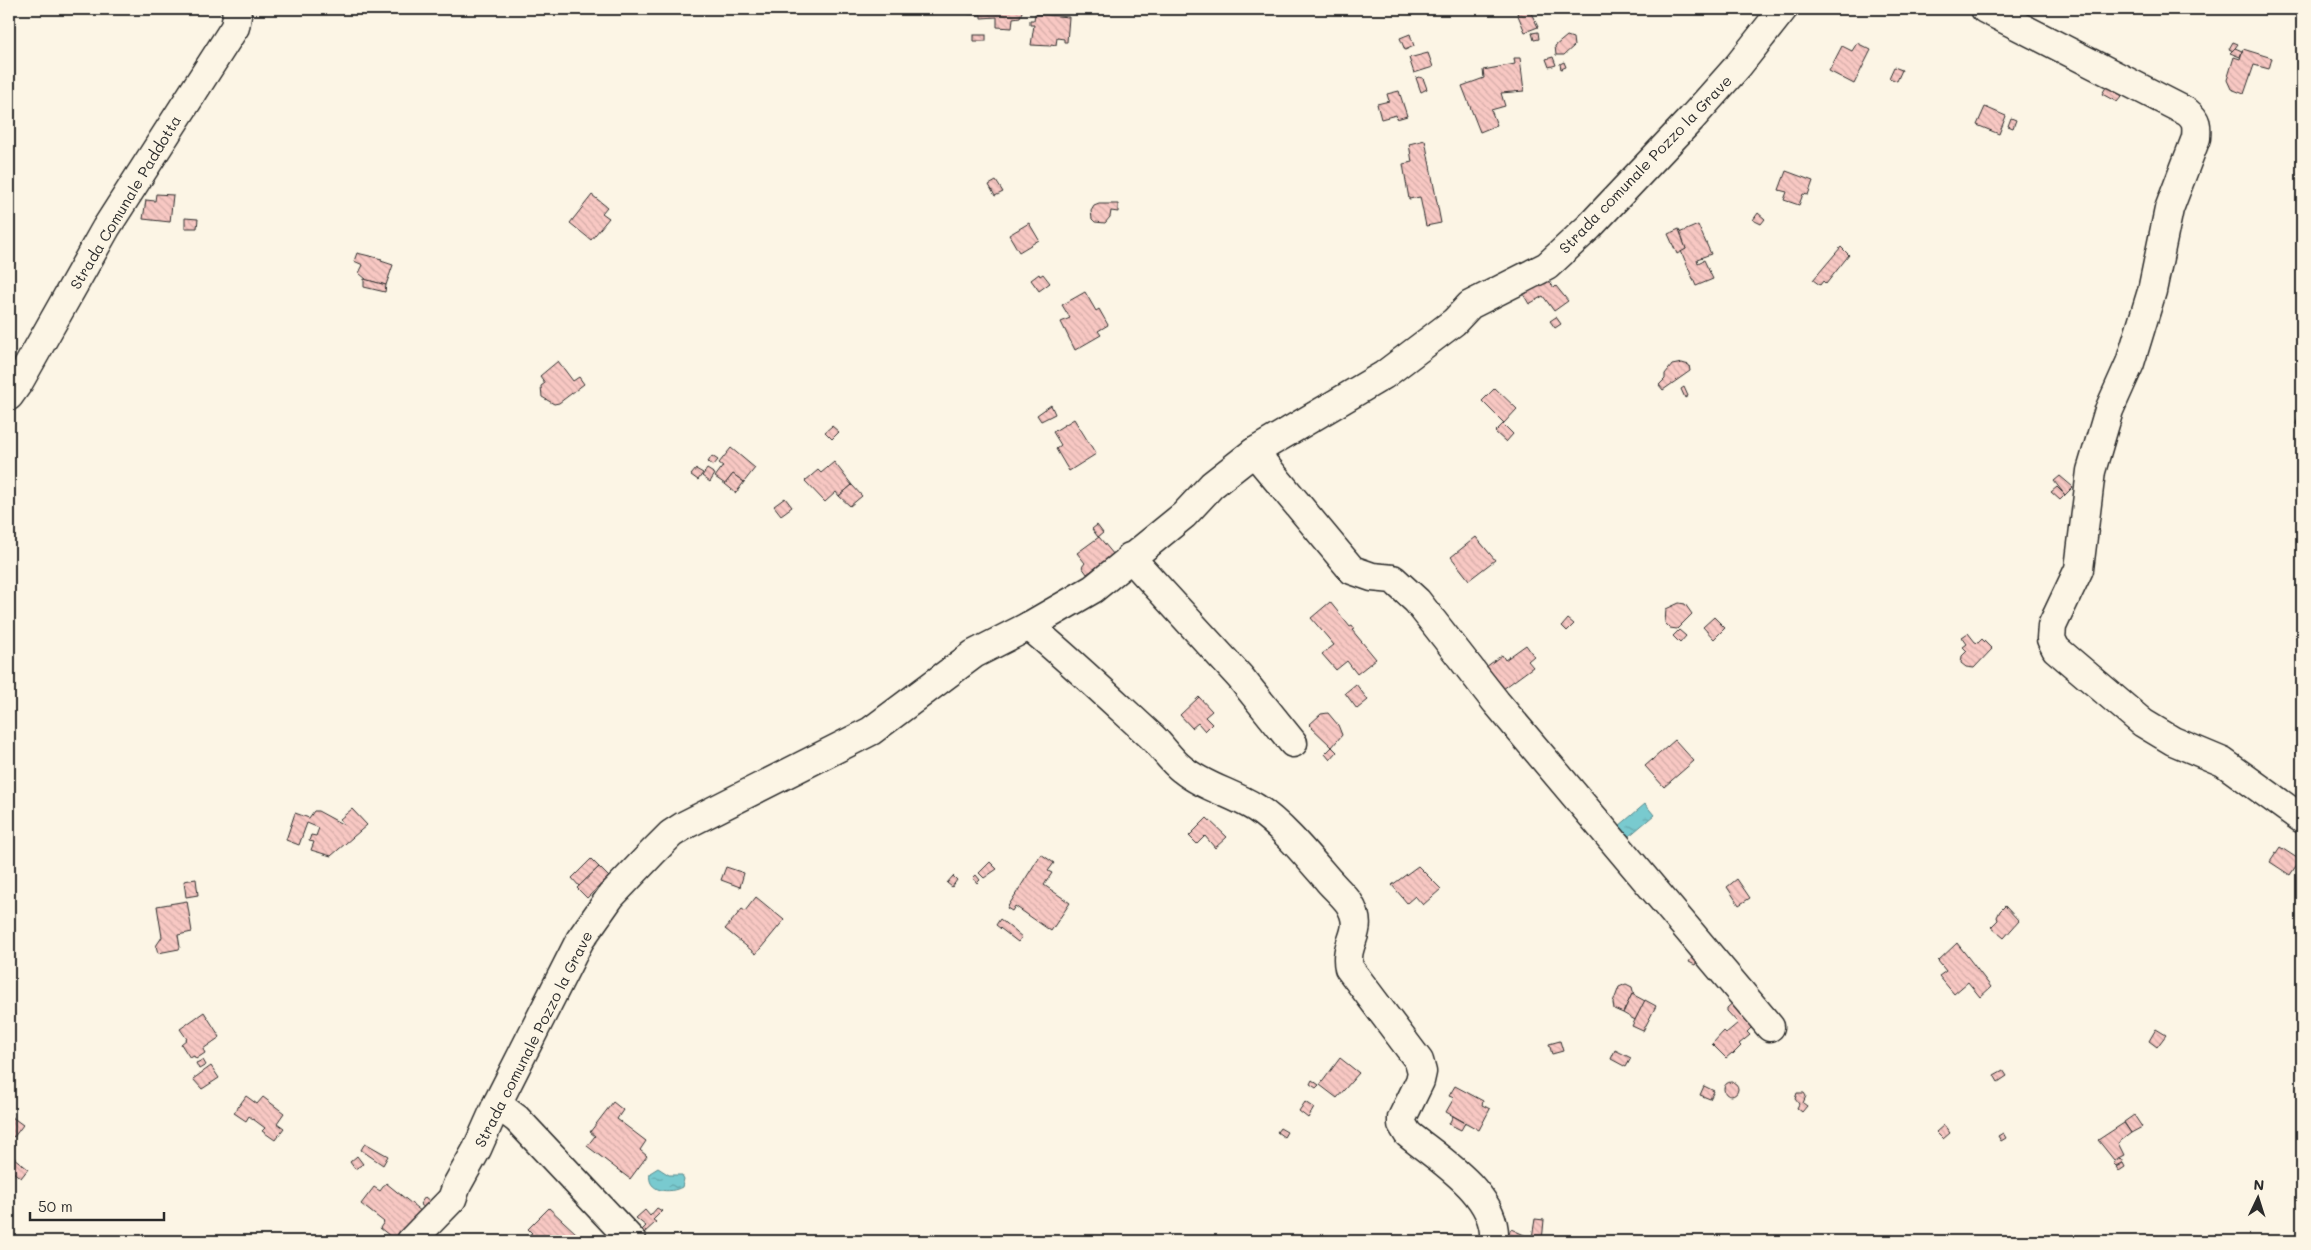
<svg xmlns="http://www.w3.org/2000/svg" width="2311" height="1250" font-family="Mali,sans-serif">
	<defs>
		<pattern id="water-ripples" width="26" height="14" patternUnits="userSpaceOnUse" patternTransform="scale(1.25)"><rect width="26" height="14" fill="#79cacf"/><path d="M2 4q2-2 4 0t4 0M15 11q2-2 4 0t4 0" fill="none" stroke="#63a4a8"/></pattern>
		<pattern id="building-back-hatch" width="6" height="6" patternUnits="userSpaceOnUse" patternTransform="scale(1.25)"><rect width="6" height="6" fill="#f8c8c3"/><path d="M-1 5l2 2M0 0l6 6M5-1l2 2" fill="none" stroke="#d5aca8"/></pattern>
	</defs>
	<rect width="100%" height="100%" fill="#fcf5e5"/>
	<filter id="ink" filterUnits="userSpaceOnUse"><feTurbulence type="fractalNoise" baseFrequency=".02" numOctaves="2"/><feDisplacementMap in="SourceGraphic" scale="10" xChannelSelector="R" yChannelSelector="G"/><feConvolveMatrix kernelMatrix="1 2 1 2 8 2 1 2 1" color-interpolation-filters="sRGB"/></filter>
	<g filter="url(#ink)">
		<!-- water -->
		<g fill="url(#water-ripples)" stroke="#5a8a8d">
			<path d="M1645,804L1654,815L1628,837L1619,826Z"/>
			<path d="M658,1168L669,1175H682L684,1179L682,1187C670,1194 646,1192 650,1173Z"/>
		</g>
		<!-- building -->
		<g fill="url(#building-back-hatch)" stroke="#2b2b2b">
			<path d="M967,9H1023L1020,17L1013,18L1012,28L997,27V17L981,18V15L968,14Z"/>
			<path d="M1526,9H1529L1538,27L1525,32L1517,13Z"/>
			<path d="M1035,14L1069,17L1067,42H1064V39L1057,38L1056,45L1051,44V46L1031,45L1034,25H1030V20H1034Z"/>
			<path d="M1538,32L1539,39L1534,40L1532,33Z"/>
			<path d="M1410,34L1414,46L1405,50L1400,38Z"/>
			<rect x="974" y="35" width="12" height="6"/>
			<path d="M1567,36L1573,38L1574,46L1564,55H1556L1555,46Z"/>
			<path d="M2233,42L2238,44L2233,51L2229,49Z"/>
			<path d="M1857,43L1871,50L1854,84L1829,71L1842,46L1852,51Z"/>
			<path d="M2235,48L2242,51L2240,57L2230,53Z"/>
			<path d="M2243,49L2272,58L2269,69L2254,65L2244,94L2231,89L2227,80L2234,57L2240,59Z"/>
			<path d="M1428,53L1433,67L1414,73L1409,58Z"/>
			<path d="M1553,57L1556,65L1549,67L1546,59Z"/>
			<path d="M1514,58H1520L1524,91L1501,93L1505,106L1491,110L1497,125L1480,132L1462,86L1484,78L1483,70L1515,64Z"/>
			<path d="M1564,62L1566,67L1561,69L1560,64Z"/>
			<path d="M1894,67L1902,70L1897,81L1889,78Z"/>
			<path d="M1419,77L1423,78L1427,89L1421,92L1416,78Z"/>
			<path d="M2109,82L2126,91L2117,102L2102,94Z"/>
			<path d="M1399,91L1407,116L1397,119L1396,115L1381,119L1377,104L1389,101L1387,94Z"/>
			<path d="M1985,107L2006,116L1999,134L1977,125Z"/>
			<path d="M2011,118L2016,120L2013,128L2008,126Z"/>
			<path d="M1425,140L1441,223L1426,226L1420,197L1409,199L1403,164L1412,162L1409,144Z"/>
			<path d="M1786,171L1813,181L1808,195L1803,194L1799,205L1784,200L1787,192L1779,190Z"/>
			<path d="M996,181L1003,192L995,196L989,185Z"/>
			<path d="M156,194L173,195L170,222L143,219L146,200L155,201Z"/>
			<path d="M592,195L607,207L602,213L609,218L591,240L570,223Z"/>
			<path d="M1099,204H1118V212L1111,211L1110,217L1105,223L1095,222L1092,219L1091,211L1094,206Z"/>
			<path d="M1758,213L1765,219L1761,224L1753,220Z"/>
			<path d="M185,218L198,219L197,228H185Z"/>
			<path d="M1029,223L1039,240L1019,252L1009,235Z"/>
			<path d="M1698,225L1711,254L1697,259L1698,263L1704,260L1713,279L1696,286L1681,251L1686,249L1679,233Z"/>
			<path d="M1679,229L1686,249L1677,254L1668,234Z"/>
			<path d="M1841,247L1849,255L1826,284L1823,281L1820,285L1813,280Z"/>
			<path d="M357,253L382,259L381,261L393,265L386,285L367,280L359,273L363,265L354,261Z"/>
			<path d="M1039,274L1040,276L1043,274L1050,283L1039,291L1031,280Z"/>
			<path d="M364,279L386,285L385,292L364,287Z"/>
			<path d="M1543,280L1545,284L1549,281L1554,288L1556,286L1568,301L1554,311L1543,296L1529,304L1522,292Z"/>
			<path d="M1085,292L1096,311L1099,309L1108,325L1098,331L1101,335L1075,350L1061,322L1070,318L1062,305Z"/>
			<path d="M1556,317L1561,324L1555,328L1550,321Z"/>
			<path d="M558,361L573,381L579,377L584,384L559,403L554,404L542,397L541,386L545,383L540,376Z"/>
			<path d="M1682,363L1689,365L1690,371L1663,390L1659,385L1665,379V374L1672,365Z"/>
			<path d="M1684,387L1688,396L1685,398L1681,389Z"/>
			<path d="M1495,388L1517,409L1504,423L1482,401Z"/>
			<path d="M1051,405L1055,414L1041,421L1037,415Z"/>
			<path d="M2302,413V429L2296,424L2299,415Z"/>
			<path d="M1074,419L1096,454L1069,471L1056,449L1061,445L1053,432Z"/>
			<path d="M1503,424L1513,434L1506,442L1495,432Z"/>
			<path d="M832,426L839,432L832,439L825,432Z"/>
			<path d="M731,448L755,468L744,482L733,474L725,484L715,477L723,466L719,463Z"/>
			<path d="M712,456L718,460L713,466L708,462Z"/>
			<path d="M834,462L852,485L839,496L836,492L825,502L805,481L818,470L821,473Z"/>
			<path d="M696,469L703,473L698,480L691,475Z"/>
			<path d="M707,469L715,474L710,482L702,476Z"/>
			<path d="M733,474L744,482L736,493L725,484Z"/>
			<path d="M2060,476L2073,487L2065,495L2054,481Z"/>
			<path d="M852,485L862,496L850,506L839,496Z"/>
			<path d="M2057,487L2065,495L2060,500L2051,492Z"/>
			<path d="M785,498L792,507L781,515L774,506Z"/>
			<path d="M1097,525L1103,533L1098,537L1092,529Z"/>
			<path d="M1099,537L1114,555L1087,574L1082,567L1085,563L1077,553Z"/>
			<path d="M1476,537L1495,560L1469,580L1451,557Z"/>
			<path d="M1330,602L1350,627L1352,626L1354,629L1352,630L1376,659L1357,674L1347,661L1336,670L1322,654L1334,645L1311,618Z"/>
			<path d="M1679,603L1685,604L1692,614L1677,629L1670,628L1665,623L1666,609Z"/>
			<path d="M1714,617L1725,628L1714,639L1703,627Z"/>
			<path d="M1568,619L1574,624L1567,631L1562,626Z"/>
			<path d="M1679,630L1686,636L1680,643L1673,636Z"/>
			<path d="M1968,633L1975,642L1978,643L1982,639L1992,649L1974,668L1966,667L1961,663L1962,656L1967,651L1963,647L1967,644L1962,637Z"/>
			<path d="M1526,645L1534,656L1528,661L1533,667L1499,692L1482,670L1502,655L1505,660Z"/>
			<path d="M1356,684L1368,700L1357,709L1345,693Z"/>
			<path d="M1199,697L1212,711L1205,717L1212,724L1205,731L1198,723L1192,728L1180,715Z"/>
			<path d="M1328,713L1338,725L1342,735L1332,747L1309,725L1321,714Z"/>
			<path d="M1675,740L1694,761L1664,787L1645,766Z"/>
			<path d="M1332,747L1337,752L1330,760L1325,754Z"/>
			<path d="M352,809L367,825L331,856L311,850L314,842L309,841L311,835L316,836L319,828L307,823L299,845L286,840L295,813L309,818L314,811H318L344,825L340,819Z"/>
			<path d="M1207,818L1227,837L1215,848L1205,836L1197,844L1189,836Z"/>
			<path d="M2280,847L2300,860L2290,875L2270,862Z"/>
			<path d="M1041,854L1054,863L1048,871L1052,873L1044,885L1070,903L1051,931L1015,906L1012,911L1007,908Z"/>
			<path d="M591,859L599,867L579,886L572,878Z"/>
			<path d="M990,862L997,869L984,878L979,873Z"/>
			<path d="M1418,866L1441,889L1423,905L1415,896L1407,903L1392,885Z"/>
			<path d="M599,867L609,877L587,898L577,888Z"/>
			<path d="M726,867L744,873L740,887L721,880Z"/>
			<path d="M976,875L980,880L977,883L973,878Z"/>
			<path d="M953,876L957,880L952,887L947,883Z"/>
			<path d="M196,879L198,895L186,897L184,881Z"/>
			<path d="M1737,879L1750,898L1739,905L1727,887Z"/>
			<path d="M756,897L784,920L756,954L725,929L742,909L745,911Z"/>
			<path d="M187,901L192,932L178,935L180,947L179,949L158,953L156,946L162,937L157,906Z"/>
			<path d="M2005,906L2019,921L2004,938L1991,927L1998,920L1997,917L2000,911Z"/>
			<path d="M1000,919L1022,937L1018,942L996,925Z"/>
			<path d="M1957,943L1991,987L1980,997L1968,982L1954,994L1939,976L1946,971L1938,961Z"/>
			<path d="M1694,954L1700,957L1695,965L1689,962Z"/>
			<path d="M1626,984L1632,987L1634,995L1632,994L1623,1013L1614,1009L1613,1003L1619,987Z"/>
			<path d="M1632,994L1645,1001L1635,1020L1623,1013Z"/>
			<path d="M1645,1000L1656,1006L1643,1031L1632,1026Z"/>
			<path d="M1736,1000L1755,1024L1747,1032L1750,1035L1739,1044L1741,1046L1733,1054L1732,1053L1726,1058L1712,1044L1724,1031L1726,1033L1738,1023L1727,1011V1008Z"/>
			<path d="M204,1012L220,1037L203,1049L205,1053L196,1059L194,1056L190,1058L181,1044L187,1039L180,1029Z"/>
			<path d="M2156,1029L2166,1035L2157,1047L2149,1041Z"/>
			<path d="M1560,1041L1563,1051L1552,1054L1549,1044Z"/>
			<path d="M1615,1050L1631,1058L1626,1067L1611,1059Z"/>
			<path d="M1340,1058L1359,1073L1337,1098L1320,1085Z"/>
			<path d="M203,1060L206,1065L199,1069L196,1063Z"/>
			<path d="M211,1066L219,1078L202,1089L193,1079Z"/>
			<path d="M2003,1070L2007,1076L1998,1082L1994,1075Z"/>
			<path d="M1312,1080L1319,1085L1316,1088L1310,1084Z"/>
			<circle cx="1731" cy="1089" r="7"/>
			<path d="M1455,1086L1483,1101L1482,1105L1490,1109L1479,1130L1446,1112L1454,1098L1449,1096Z"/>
			<path d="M1704,1086L1714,1091L1710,1099L1700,1095Z"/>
			<path d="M1797,1093H1804L1806,1096L1803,1103L1807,1106L1802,1112L1797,1108L1799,1104L1795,1099Z"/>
			<path d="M246,1096L257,1104L263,1097L284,1113L277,1123L284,1128L275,1140L262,1131L265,1128L249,1116L246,1121L234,1113Z"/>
			<path d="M613,1102L623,1110L617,1119L646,1141L640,1150L647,1156L630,1179L587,1146L595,1136L590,1132Z"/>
			<path d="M1305,1102L1314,1108L1308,1118L1299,1111Z"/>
			<path d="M2134,1115L2142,1127L2131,1133L2124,1122Z"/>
			<path d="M1453,1116L1465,1123L1461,1130L1449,1124Z"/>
			<path d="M12,1117L23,1125L14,1137L9,1133V1121Z"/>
			<path d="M2124,1123L2131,1133L2118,1143L2124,1155L2114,1160L2098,1140Z"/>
			<path d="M1944,1125L1950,1133L1943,1139L1936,1132Z"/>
			<path d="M1280,1128L1287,1132L1284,1137L1277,1132Z"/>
			<path d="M2003,1133L2006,1138L2001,1141L1998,1136Z"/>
			<path d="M365,1143L388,1156L383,1165L361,1150Z"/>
			<path d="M9,1154L28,1169L21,1178L9,1169Z"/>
			<path d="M357,1156L363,1164L355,1169L350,1162Z"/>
			<path d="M2120,1158L2123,1162L2116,1166L2113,1163Z"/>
			<path d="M2123,1163L2125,1167L2119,1171L2116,1167Z"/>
			<path d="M386,1183L422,1212L400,1238L397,1235L394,1239L380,1228L384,1222L361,1204L374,1187L380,1191Z"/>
			<path d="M9,1190L14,1194L9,1200Z"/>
			<path d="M425,1197L431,1202L426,1209L420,1204Z"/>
			<path d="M549,1208L577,1234L569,1241H535L529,1235L532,1233L528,1229Z"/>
			<path d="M657,1208L662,1211L653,1220L656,1222L644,1233L642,1230L646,1226L636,1218L645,1210L650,1216Z"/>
			<path d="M1535,1219L1544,1220L1542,1241L1532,1238Z"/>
			<path d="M1511,1229L1533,1239L1532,1241H1505Z"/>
		</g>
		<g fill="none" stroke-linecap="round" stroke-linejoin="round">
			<defs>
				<g id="minor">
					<path d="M1985,9L2187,112C2197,120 2197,126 2196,138L2169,209L2152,291L2130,363L2109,410L2091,471L2079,569L2052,626L2051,639L2056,649L2143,723L2173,741L2223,762L2302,819"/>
					<path d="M9,396L19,382L106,228L235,27L237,16L236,9"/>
					<path d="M1254,452L1352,570L1372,577L1393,579L1417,601L1496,702L1770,1027"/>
					<path d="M1130,557L1240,677L1293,743"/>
					<path d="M1029,626C1071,661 1111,699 1151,736C1162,746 1170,760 1182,769C1204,787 1232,793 1256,808C1282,825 1308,857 1328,880C1335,888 1343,895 1349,903C1367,933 1343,940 1349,968L1419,1061L1422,1072L1420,1081L1402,1118V1124L1408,1134C1441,1161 1498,1195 1494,1241"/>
					<path d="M497,1104L517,1119L632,1241"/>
					<path d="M411,1241L452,1199L457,1185L477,1149L497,1104L580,940L611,896L653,852L671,834L685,825L871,731L974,654L1029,626L1093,589L1184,515L1212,485L1254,452L1384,375L1454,322L1470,305L1547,266L1589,227L1691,119L1738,66L1783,9"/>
				</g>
			</defs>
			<!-- minor casing -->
			<use href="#minor" stroke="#2b2b2b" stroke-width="31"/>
			<!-- minor -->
			<use href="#minor" stroke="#fcf5e5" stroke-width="28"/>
		</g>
	</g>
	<g text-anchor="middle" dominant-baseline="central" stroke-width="5" stroke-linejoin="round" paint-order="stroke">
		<!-- street labels -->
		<g font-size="15" fill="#2b2b2b" stroke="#fcf5e5">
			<text transform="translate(1645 164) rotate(-46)">Strada comunale Pozzo la Grave</text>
			<text transform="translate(125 202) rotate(-59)">Strada Comunale Paddotta</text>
			<text transform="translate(533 1039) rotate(-63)">Strada comunale Pozzo la Grave</text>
		</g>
	</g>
	<!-- margin -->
	<rect width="2311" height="1250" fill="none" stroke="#fcf5e5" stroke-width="30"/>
	<rect x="15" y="15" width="2281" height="1220" fill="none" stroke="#2b2b2b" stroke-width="2" filter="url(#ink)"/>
	<!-- north arrow -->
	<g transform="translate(2258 1198) rotate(4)" stroke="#fcf5e5" stroke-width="4" paint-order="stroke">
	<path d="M0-4L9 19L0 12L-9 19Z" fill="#2b2b2b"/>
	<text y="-8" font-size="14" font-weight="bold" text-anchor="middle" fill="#2b2b2b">N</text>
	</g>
	<!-- scale -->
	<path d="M30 1212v8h134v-8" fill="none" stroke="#2b2b2b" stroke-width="2.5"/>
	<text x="38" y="1212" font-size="15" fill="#2b2b2b" stroke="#fcf5e5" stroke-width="4" paint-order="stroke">50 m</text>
</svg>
